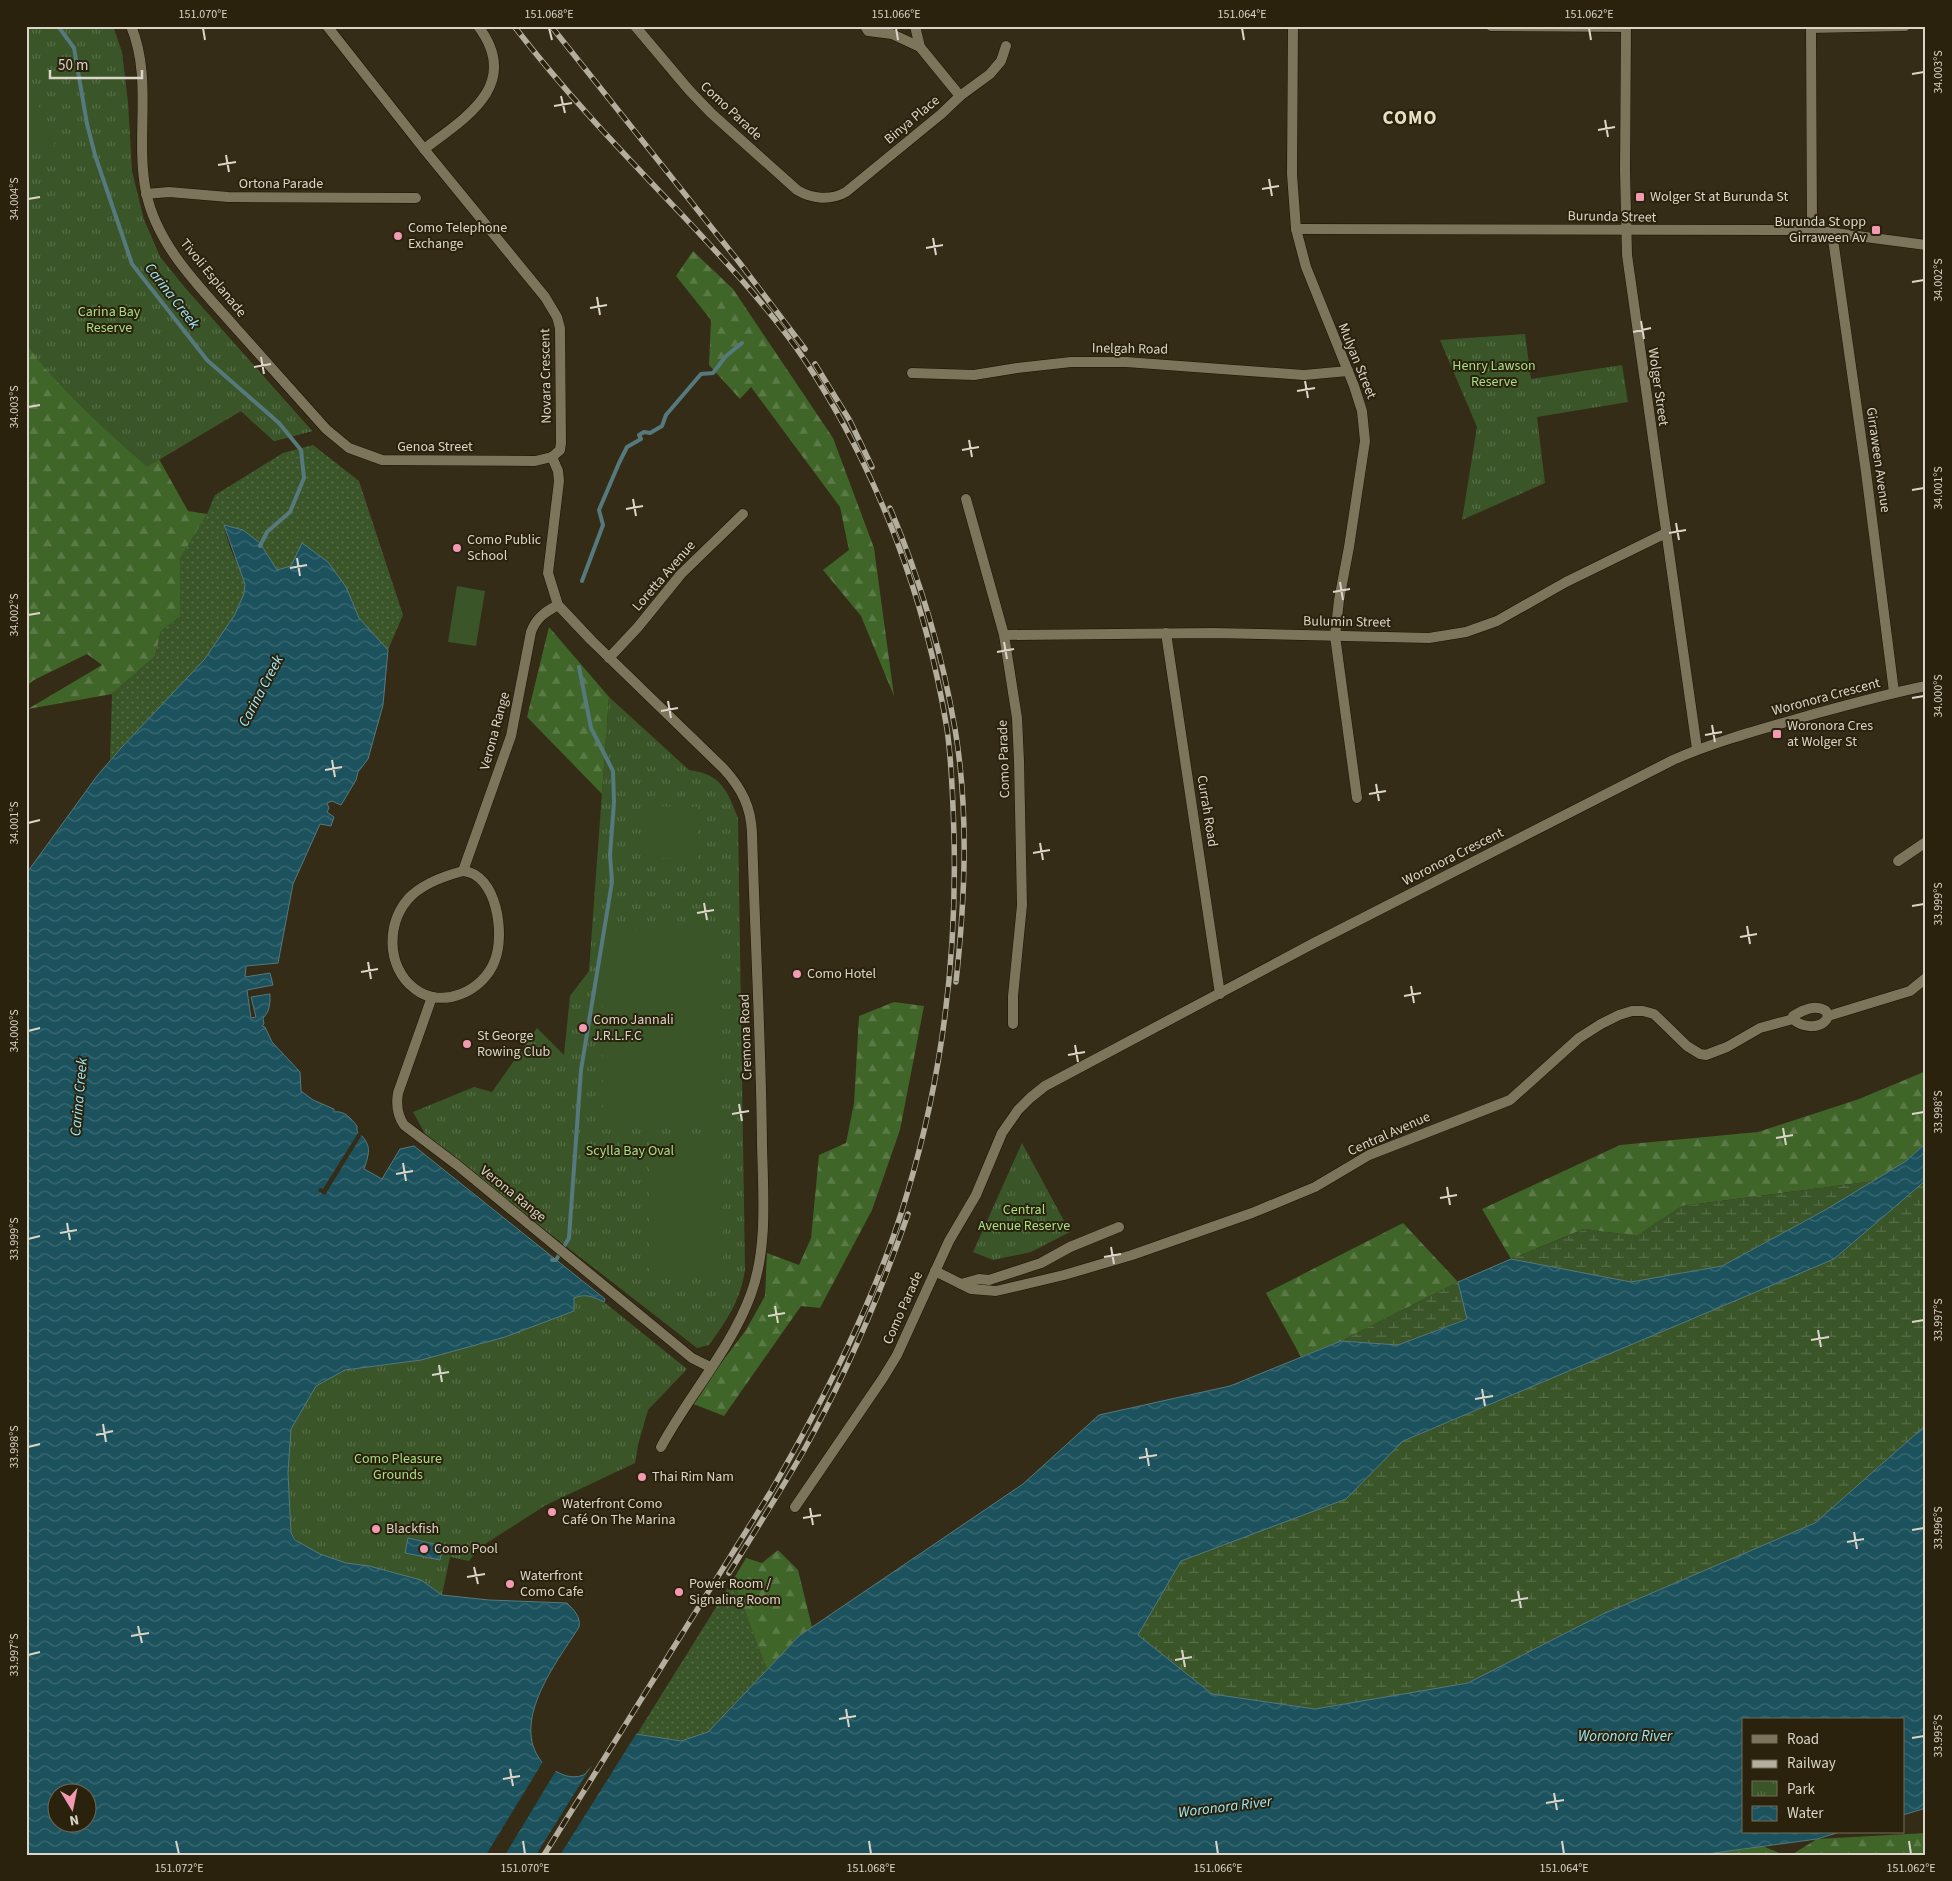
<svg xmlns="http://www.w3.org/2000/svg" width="1952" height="1881" font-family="'Source Sans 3',sans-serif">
	<defs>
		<pattern id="grass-dots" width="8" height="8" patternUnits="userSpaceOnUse" patternTransform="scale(1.25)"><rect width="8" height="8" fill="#3a5629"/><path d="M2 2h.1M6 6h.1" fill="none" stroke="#566d47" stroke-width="1.8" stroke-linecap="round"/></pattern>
		<pattern id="forest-firs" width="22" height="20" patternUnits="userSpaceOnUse" patternTransform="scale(1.25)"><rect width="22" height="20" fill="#406529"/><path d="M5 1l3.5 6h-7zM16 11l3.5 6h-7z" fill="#5b7a47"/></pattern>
		<pattern id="wetland-marsh" width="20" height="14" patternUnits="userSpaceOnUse" patternTransform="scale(1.25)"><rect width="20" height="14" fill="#3a5629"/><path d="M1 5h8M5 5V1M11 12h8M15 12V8" fill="none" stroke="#566d47"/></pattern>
		<pattern id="park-tufts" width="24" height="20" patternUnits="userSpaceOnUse" patternTransform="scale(1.25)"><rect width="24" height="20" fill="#3a5629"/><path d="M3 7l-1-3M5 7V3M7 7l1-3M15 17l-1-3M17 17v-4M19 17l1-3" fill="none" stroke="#566d47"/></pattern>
		<pattern id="water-waves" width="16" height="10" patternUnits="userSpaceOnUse" patternTransform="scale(1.25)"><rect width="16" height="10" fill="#1c525d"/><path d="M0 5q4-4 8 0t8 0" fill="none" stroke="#3c6a73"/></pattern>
	</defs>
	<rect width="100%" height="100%" fill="#342c16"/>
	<!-- grass -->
	<g fill="url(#grass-dots)">
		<path d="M313,445L359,481L403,615L388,650L359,618L346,587L291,566L277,570L260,543L224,526C226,535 229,545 233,555C237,563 244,573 245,583C249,628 141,725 110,760L112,694L155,656L161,631L180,617V559L207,514L215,495L283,453Z"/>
		<path d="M733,1580L767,1670L708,1732L681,1741L637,1734Z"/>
	</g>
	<!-- forest -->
	<g fill="url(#forest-firs)">
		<path d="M144,220L160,257L185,288L312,431L274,441L241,411L150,443L188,511L207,514L180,559V617L161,631L155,656L112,694L28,709L102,665L87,654L34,680L26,686V251Z"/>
		<path d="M693,251L733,289L833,438L874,548L894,696L861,616L823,570L849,550L840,507L751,387L740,399L709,365L711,320L676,276Z"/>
		<path d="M549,627L609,697L602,794L527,717Z"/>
		<path d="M894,1002L924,1006L900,1130L872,1210L820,1308L801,1306L724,1416L691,1403L746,1330L765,1296L767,1253L799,1265L811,1238L819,1155L846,1143L854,1103L859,1016Z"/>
		<path d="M1926,1071V1143L1906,1161L1874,1181L1682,1206L1637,1236L1584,1229L1511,1259L1482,1209L1620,1145L1758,1132L1859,1099Z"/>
		<path d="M1403,1223L1458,1282L1341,1341L1301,1357L1266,1293Z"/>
		<path d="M778,1550L798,1570L812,1627L799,1636L767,1670L733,1580L746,1558L762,1563Z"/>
		<path d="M1926,1833V1855H1791L1817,1839Z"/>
		<path d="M1760,1845L1784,1855H1699Z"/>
	</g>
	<!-- wetland -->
	<g fill="url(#wetland-marsh)">
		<path d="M1926,1180V1425L1815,1523L1603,1614L1468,1683L1315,1709L1212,1694L1138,1635L1181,1561L1346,1499L1403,1441L1834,1259Z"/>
		<path d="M1874,1181L1827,1209L1722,1266L1631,1282L1511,1259L1585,1229L1637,1236L1682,1206Z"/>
		<path d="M1458,1282L1468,1318L1398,1345L1341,1341Z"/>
	</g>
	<!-- park -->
	<g fill="url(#park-tufts)">
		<path d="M26,26H113L122,52L128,102L132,171L144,220L160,257L185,288L312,431L274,441L241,411L147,467C104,429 60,390 26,344Z"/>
		<path d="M1525,334L1531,379L1622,365L1628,402L1537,417L1545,483L1462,520L1477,427L1440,340Z"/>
		<path d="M609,697L689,770C721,774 727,790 738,818L745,1269C741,1300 727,1320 709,1345L697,1348L428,1139L413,1112L474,1087L492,1092L537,1028L564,1055L570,996L589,971Z"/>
		<path d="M1022,1143L1070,1232L1031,1252L993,1260L973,1252Z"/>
		<path d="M588,1294L604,1302L687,1369L648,1410L638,1445L635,1463L546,1505L479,1548L469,1561L450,1557L442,1595C435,1590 427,1583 419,1580C387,1568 310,1564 291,1533L288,1473L291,1429L316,1386L345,1370L421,1360L581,1295Z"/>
	</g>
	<!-- pitch -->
	<g fill="#3a5629">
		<path d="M26,74L55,145L26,157Z"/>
		<path d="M457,586L485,591L476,646L448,642Z"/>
		<path d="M643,806L698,807L697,859L644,858Z"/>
		<path d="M602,929H721L722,1126L603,1127Z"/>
		<path d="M522,1129L529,1135L492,1175L485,1168Z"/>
		<path d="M621,1130L639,1179L634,1181L616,1132Z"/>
		<rect x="649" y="1134" width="74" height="141"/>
	</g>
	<!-- water -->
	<g fill="url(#water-waves)" stroke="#55797d" fill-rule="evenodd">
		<path d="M224,525L243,530L260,543L277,570L291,566L302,543L328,562L346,587L359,618L388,650L383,705L368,759L358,772L356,780L341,805L332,801L327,803L329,808L327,812L334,817L331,826L320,824L293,884L278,963L246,966L245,977L270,973L273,985L247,990L251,1018L256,1017L251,997L270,994C270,1004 270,1011 263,1018L264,1024L262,1026L265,1027L272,1042L300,1072L301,1091L313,1100L334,1109V1112C345,1110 351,1119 357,1126V1131C372,1145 370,1151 364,1169L382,1179L400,1149L414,1146L605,1299L604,1302C593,1297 586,1293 574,1298V1311L505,1337L421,1360L345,1370L316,1386L291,1429L288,1473L291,1533L295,1540L320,1554L346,1563L369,1566L421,1580L442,1595L489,1600L567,1603C574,1610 581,1617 579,1627C559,1659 516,1713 536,1753C539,1758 542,1764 548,1767C561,1774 569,1780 584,1775L623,1732L681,1741L708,1732L799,1636L1023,1484L1099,1415L1230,1386L1341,1341L1398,1345L1467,1319L1458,1282L1511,1259L1631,1282L1722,1266L1827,1209L1906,1161L1926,1143V1180L1834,1259L1403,1441L1346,1499L1181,1561L1138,1635L1212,1694L1315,1709L1468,1683L1603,1614L1815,1523L1926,1425V1808L1903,1815V1720H1743V1832H1840L1817,1839L1699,1855H26V874L97,776L121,748L204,660L234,616L244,594L245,584ZM58,1794H88V1824H58Z"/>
		<path d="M408,1538L443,1546L440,1560L405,1553Z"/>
	</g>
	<!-- pier -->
	<g fill="#342c16">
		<path d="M360,1130L363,1133L325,1195L318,1191L320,1188L323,1189Z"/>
		<path d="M622,1730L638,1731L560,1855H536L599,1754Z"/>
		<path d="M544,1760L557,1769L505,1855H486Z"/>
	</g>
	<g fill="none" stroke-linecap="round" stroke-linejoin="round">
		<!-- stream -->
		<g stroke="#55797d" stroke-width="4">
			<path d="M58,26L74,48L87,124L95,155L132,264L207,360L279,423L301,450L304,478L290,512L267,532L260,546"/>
			<path d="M582,581L603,525L599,510L619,463L627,447L641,439L639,435L644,432L650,433L662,426L666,415L701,374L713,373L726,356L742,343"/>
			<path d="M552,1260H556L569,1238L581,1070L612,882L610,855L614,802L613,771L591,728L579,667"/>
		</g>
		<defs>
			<g id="minor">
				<path d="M635,26L689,90L711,113L797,190C812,199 830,201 846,192L940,115L960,96L990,74L1001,61L1006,46"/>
				<path d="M865,26L868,31L892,34L920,47"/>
				<path d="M915,26L920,47L960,96"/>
				<path d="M1293,26L1292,174L1296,229L1306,267L1354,386L1362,411L1365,441L1349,547L1339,600L1335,636L1357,798"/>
				<path d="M1491,26L1626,27"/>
				<path d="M1811,26L1812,230"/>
				<path d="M1811,28L1905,26"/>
				<path d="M146,194L169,192L228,197L416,198"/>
				<path d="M1296,229L1812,230L1926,245"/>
				<path d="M1832,232L1866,472L1894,692"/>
				<path d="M912,373L974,375L1017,368L1071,362H1126L1304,375L1348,371"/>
				<path d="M966,499L1004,635L1017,718L1019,761L1022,905L1013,996V1024"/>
				<path d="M1166,633L1220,994"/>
				<path d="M1004,635L1213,633L1429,638L1466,632L1497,621L1566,582L1666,533"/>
				<path d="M609,658L638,627L681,574L743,514"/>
				<path d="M1898,861L1926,842"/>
				<path d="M463,871C497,874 505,934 495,960C484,991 442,1010 415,989C385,967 386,919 412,895C427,882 445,876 463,871Z"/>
				<path d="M463,871L511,736L531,632C536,618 545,612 558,605"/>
				<path d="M432,997L398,1093C396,1105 397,1115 404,1125L457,1165L692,1358L710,1367"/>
				<path d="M1793,1019C1801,1028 1824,1030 1828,1016L1910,991L1926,978"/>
				<path d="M935,1271L971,1289L996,1291L1064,1275L1132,1255L1252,1213L1315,1187L1369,1155L1510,1100L1579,1038L1601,1024L1619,1015L1632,1011H1643L1654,1014L1687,1046L1700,1054L1706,1055L1727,1047L1760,1028L1793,1019V1016C1803,1010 1815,1004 1826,1011L1828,1016"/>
				<path d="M961,1284L979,1279L989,1280L1041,1263L1070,1247L1119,1227"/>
				<path d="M795,1507L883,1378L897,1355L949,1241L976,1195L1002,1133L1018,1110L1030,1098L1045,1086L1314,943L1673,760C1716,741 1762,729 1807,716C1847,705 1886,694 1926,686"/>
			</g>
			<g id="tertiary">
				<path d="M131,26C153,79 135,137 146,192C157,246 200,287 235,327C265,361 296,395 326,429L349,448L382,460L535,461L552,457"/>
				<path d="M327,26L424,149L545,297L557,317L560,328L561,443L560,450L552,457L558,471L559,481L548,573L558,605L591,640L724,769C742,789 751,807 752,833C755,937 761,1040 762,1144C763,1193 768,1247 751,1294C731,1349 689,1395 661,1447"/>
				<path d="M1626,26L1625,171L1627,255L1697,749"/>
				<path d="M424,149C467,117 522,84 478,26"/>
			</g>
		</defs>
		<!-- minor casing -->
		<use href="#minor" stroke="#1b1401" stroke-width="11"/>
		<!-- tertiary casing -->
		<use href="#tertiary" stroke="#1b1401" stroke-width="11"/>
		<!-- minor -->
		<use href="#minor" stroke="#7d745c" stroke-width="10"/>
		<!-- tertiary -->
		<use href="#tertiary" stroke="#7d745c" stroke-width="10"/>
		<defs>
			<g id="rail">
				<path d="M514,26C566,94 625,155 684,217C727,263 771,310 806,362C878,471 926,600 947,729C952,764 953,800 954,836C957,957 942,1078 907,1194C877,1297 823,1401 770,1493L544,1855"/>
				<path d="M551,26L739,262L805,349"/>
				<path d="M815,364L850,421L872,467"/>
				<path d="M890,508C920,579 942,653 955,729C969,812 965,899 956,982"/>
				<path d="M729,1573C754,1533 780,1492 804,1450C846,1375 880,1295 908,1214"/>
			</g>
		</defs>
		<!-- rail casing -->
		<use href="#rail" stroke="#b4ae9f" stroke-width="5.5"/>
		<!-- rail -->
		<use href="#rail" stroke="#2a220c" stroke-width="4" stroke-dasharray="11" stroke-linecap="butt"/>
	</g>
	<!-- ticks -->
	<path fill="none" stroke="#dad5c8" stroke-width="2" d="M203,28L205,40M549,28L552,40M896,28L898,40M1242,28L1244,40M1589,28L1591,40M1912,74L1924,72M561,96L565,113M554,106L572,103M1605,120L1608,137M1598,130L1615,127M226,155L229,172M218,165L236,162M1269,179L1272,196M1262,189L1279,186M28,199L40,197M933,238L936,255M926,248L943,245M1912,282L1924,280M597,297L600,315M590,308L607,305M1641,321L1644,339M1633,332L1651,328M261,357L264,374M254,367L271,364M1305,381L1308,398M1297,391L1315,388M28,407L40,405M969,440L972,457M962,450L979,447M1912,490L1924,488M633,499L636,516M626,509L643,506M1676,523L1679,540M1669,533L1686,530M297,558L300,576M290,568L307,565M1340,582L1343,600M1333,592L1350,589M28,615L40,613M1004,642L1007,659M997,652L1014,649M1912,698L1924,696M668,701L671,718M661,711L678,708M1712,725L1715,742M1705,735L1722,732M332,760L335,777M325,770L342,767M1376,784L1379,801M1369,794L1386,791M28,823L40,820M1040,843L1043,860M1033,853L1050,850M704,903L707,920M1912,906L1924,904M697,913L714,910M1747,926L1750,944M1740,937L1757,934M368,962L371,979M361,972L378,969M1411,986L1414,1003M1404,996L1421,993M28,1031L40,1028M1075,1045L1078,1062M1068,1055L1085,1052M739,1104L742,1121M732,1114L749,1111M1912,1114L1924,1112M1783,1128L1786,1145M1776,1138L1793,1135M403,1163L406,1181M396,1174L413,1171M1447,1187L1450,1205M1440,1198L1457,1195M67,1223L70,1240M60,1233L77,1230M28,1239L40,1236M1111,1247L1114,1264M1104,1257L1121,1254M775,1306L778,1323M768,1316L785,1313M1912,1322L1924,1320M1818,1330L1821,1347M1811,1340L1829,1337M439,1365L442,1382M432,1375L449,1372M1482,1389L1485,1406M1475,1399L1493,1396M103,1424L106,1442M96,1435L113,1431M28,1447L40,1444M1146,1448L1149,1466M1139,1458L1157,1455M810,1508L813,1525M803,1518L821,1515M1912,1530L1924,1528M1854,1532L1857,1549M1847,1542L1864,1539M474,1567L478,1584M467,1577L485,1574M1518,1591L1521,1608M1511,1601L1528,1598M138,1626L142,1643M131,1636L149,1633M1182,1650L1185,1667M28,1655L40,1652M1175,1660L1192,1657M846,1709L849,1727M839,1719L856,1716M1912,1738L1924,1736M510,1769L513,1786M503,1779L520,1776M1554,1793L1557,1810M1546,1803L1564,1800M176,1841L179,1854M523,1841L525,1854M869,1841L871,1854M1216,1841L1218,1854M1562,1841L1564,1854M1909,1841L1911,1854"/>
	<!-- markers -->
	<g fill="#f19ab1" stroke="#2a220c" stroke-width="2">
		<rect x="1635" y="192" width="10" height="10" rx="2.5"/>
		<rect x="1871" y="225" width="10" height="10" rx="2.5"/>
		<circle cx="398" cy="236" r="5"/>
		<circle cx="457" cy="548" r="5"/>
		<rect x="1772" y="729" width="10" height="10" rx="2.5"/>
		<circle cx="797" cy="974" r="5"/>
		<circle cx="583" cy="1028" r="5"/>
		<circle cx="467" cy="1044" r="5"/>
		<circle cx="642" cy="1477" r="5"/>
		<circle cx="552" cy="1512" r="5"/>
		<circle cx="376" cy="1529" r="5"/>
		<circle cx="424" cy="1549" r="5"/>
		<circle cx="510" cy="1584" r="5"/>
		<circle cx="679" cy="1592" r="5"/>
	</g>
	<g text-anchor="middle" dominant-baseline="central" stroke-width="4" stroke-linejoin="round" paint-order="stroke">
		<!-- street labels -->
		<g font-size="14" fill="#dad5c8" stroke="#2a220c">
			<text transform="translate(731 111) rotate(43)">Como Parade</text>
			<text transform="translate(912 120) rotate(-40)">Binya Place</text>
			<text x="281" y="184">Ortona Parade</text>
			<text transform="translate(1612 217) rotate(1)">Burunda Street</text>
			<text transform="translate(213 278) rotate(51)">Tivoli Esplanade</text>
			<text transform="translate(1130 349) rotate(1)">Inelgah Road</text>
			<text transform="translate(1357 361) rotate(68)">Mulyan Street</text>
			<text transform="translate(546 376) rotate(-91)">Novara Crescent</text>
			<text transform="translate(1658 387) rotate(82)">Wolger Street</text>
			<text x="435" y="447">Genoa Street</text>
			<text transform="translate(1878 460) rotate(82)">Girraween Avenue</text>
			<text transform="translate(664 576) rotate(-49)">Loretta Avenue</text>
			<text transform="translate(1347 622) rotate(1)">Bulumin Street</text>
			<text transform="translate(1826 697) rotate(-15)">Woronora Crescent</text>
			<text transform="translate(495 731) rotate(-75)">Verona Range</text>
			<text transform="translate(1004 759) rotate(-92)">Como Parade</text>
			<text transform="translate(1207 811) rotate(81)">Currah Road</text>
			<text transform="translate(1453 857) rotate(-27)">Woronora Crescent</text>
			<text transform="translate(746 1037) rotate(-92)">Cremona Road</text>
			<text transform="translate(1389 1134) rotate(-24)">Central Avenue</text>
			<text transform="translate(513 1194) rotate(39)">Verona Range</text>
			<text transform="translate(903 1308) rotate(-66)">Como Parade</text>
		</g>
		<!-- poi labels -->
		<g font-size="14" fill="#dad5c8" stroke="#2a220c" text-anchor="start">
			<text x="1650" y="197">Wolger St at Burunda St</text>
			<text x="1866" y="222" text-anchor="end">Burunda St opp<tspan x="1866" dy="16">Girraween Av</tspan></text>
			<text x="408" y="228">Como Telephone<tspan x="408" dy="16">Exchange</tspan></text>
			<text x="467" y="540">Como Public<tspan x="467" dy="16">School</tspan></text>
			<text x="1787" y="726">Woronora Cres<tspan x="1787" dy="16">at Wolger St</tspan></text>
			<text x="807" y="974">Como Hotel</text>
			<text x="593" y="1020">Como Jannali<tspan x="593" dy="16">J.R.L.F.C</tspan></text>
			<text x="477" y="1036">St George<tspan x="477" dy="16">Rowing Club</tspan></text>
			<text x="652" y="1477">Thai Rim Nam</text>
			<text x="562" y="1504">Waterfront Como<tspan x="562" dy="16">Café On The Marina</tspan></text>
			<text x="386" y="1529">Blackfish</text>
			<text x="434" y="1549">Como Pool</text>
			<text x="520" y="1576">Waterfront<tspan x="520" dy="16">Como Cafe</tspan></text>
			<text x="689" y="1584">Power Room /<tspan x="689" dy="16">Signaling Room</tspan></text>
		</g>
		<!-- park labels -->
		<g font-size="14" fill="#a8df89" stroke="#2a220c">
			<text x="109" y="312">Carina Bay<tspan x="109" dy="16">Reserve</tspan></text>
			<text x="1494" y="366">Henry Lawson<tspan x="1494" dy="16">Reserve</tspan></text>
			<text x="630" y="1151">Scylla Bay Oval</text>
			<text x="1024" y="1210">Central<tspan x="1024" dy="16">Avenue Reserve</tspan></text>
			<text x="398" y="1459">Como Pleasure<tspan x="398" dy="16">Grounds</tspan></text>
		</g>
		<!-- water labels -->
		<g font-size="15" font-style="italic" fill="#9ee8f9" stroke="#2a220c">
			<text transform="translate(172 296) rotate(52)">Carina Creek</text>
			<text transform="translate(261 691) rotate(-62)">Carina Creek</text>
			<text transform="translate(79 1097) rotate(-85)">Carina Creek</text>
			<text x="1625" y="1736">Woronora River</text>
			<text transform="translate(1225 1807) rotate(-7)">Woronora River</text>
		</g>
		<!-- district labels -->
		<g font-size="19" font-weight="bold" letter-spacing="1" fill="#e9dfc5" stroke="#2a220c">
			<text x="1410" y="118">COMO</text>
		</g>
	</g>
	<!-- border -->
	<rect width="1952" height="1881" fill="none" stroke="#2a220c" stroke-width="55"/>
	<!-- legend -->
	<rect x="1742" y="1718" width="162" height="115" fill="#2a220c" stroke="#706a57"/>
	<rect x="1752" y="1735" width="25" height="8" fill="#7d745c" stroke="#706a57"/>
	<text x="1787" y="1744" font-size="15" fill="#dad5c8">Road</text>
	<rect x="1752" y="1760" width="25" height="8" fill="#b4ae9f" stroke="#706a57"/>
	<text x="1787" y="1768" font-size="15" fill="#dad5c8">Railway</text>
	<rect x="1752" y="1781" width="25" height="15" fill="url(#park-tufts)" stroke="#706a57"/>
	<text x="1787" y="1794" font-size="15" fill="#dad5c8">Park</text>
	<rect x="1752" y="1806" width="25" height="15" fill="url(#water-waves)" stroke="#706a57"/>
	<text x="1787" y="1818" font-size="15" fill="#dad5c8">Water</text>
	<!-- north arrow -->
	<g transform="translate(72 1808) rotate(170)"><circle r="24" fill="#2a220c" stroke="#706a57"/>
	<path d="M0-4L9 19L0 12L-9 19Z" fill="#f19ab1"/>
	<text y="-8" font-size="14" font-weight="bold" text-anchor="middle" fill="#dad5c8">N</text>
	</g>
	<!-- scale -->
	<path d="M50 70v8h92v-8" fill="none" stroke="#dad5c8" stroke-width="2.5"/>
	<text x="58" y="70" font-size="15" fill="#dad5c8" stroke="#2a220c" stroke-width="4" paint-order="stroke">50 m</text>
	<rect x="28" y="28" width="1896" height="1826" fill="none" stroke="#dad5c8" stroke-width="2"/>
	<g font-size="12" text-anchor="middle" fill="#dad5c8">
		<text x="203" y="18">151.070°E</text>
		<text x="549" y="18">151.068°E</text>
		<text x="896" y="18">151.066°E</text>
		<text x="1242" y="18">151.064°E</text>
		<text x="1589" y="18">151.062°E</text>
		<text transform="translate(1938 72) rotate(-90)" y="4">34.003°S</text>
		<text transform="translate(14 199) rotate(-90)" y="4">34.004°S</text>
		<text transform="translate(1938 280) rotate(-90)" y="4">34.002°S</text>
		<text transform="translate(14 407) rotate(-90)" y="4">34.003°S</text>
		<text transform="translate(1938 488) rotate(-90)" y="4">34.001°S</text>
		<text transform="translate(14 615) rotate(-90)" y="4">34.002°S</text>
		<text transform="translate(1938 696) rotate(-90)" y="4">34.000°S</text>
		<text transform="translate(14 823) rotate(-90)" y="4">34.001°S</text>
		<text transform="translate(1938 904) rotate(-90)" y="4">33.999°S</text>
		<text transform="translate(14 1031) rotate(-90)" y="4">34.000°S</text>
		<text transform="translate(1938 1112) rotate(-90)" y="4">33.998°S</text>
		<text transform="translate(14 1239) rotate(-90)" y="4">33.999°S</text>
		<text transform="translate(1938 1320) rotate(-90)" y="4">33.997°S</text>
		<text transform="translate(14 1447) rotate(-90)" y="4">33.998°S</text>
		<text transform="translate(1938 1528) rotate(-90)" y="4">33.996°S</text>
		<text transform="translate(14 1655) rotate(-90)" y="4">33.997°S</text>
		<text transform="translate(1938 1736) rotate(-90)" y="4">33.995°S</text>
		<text x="179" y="1872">151.072°E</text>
		<text x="525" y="1872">151.070°E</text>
		<text x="871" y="1872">151.068°E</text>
		<text x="1218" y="1872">151.066°E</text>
		<text x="1564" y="1872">151.064°E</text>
		<text x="1911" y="1872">151.062°E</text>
	</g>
</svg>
